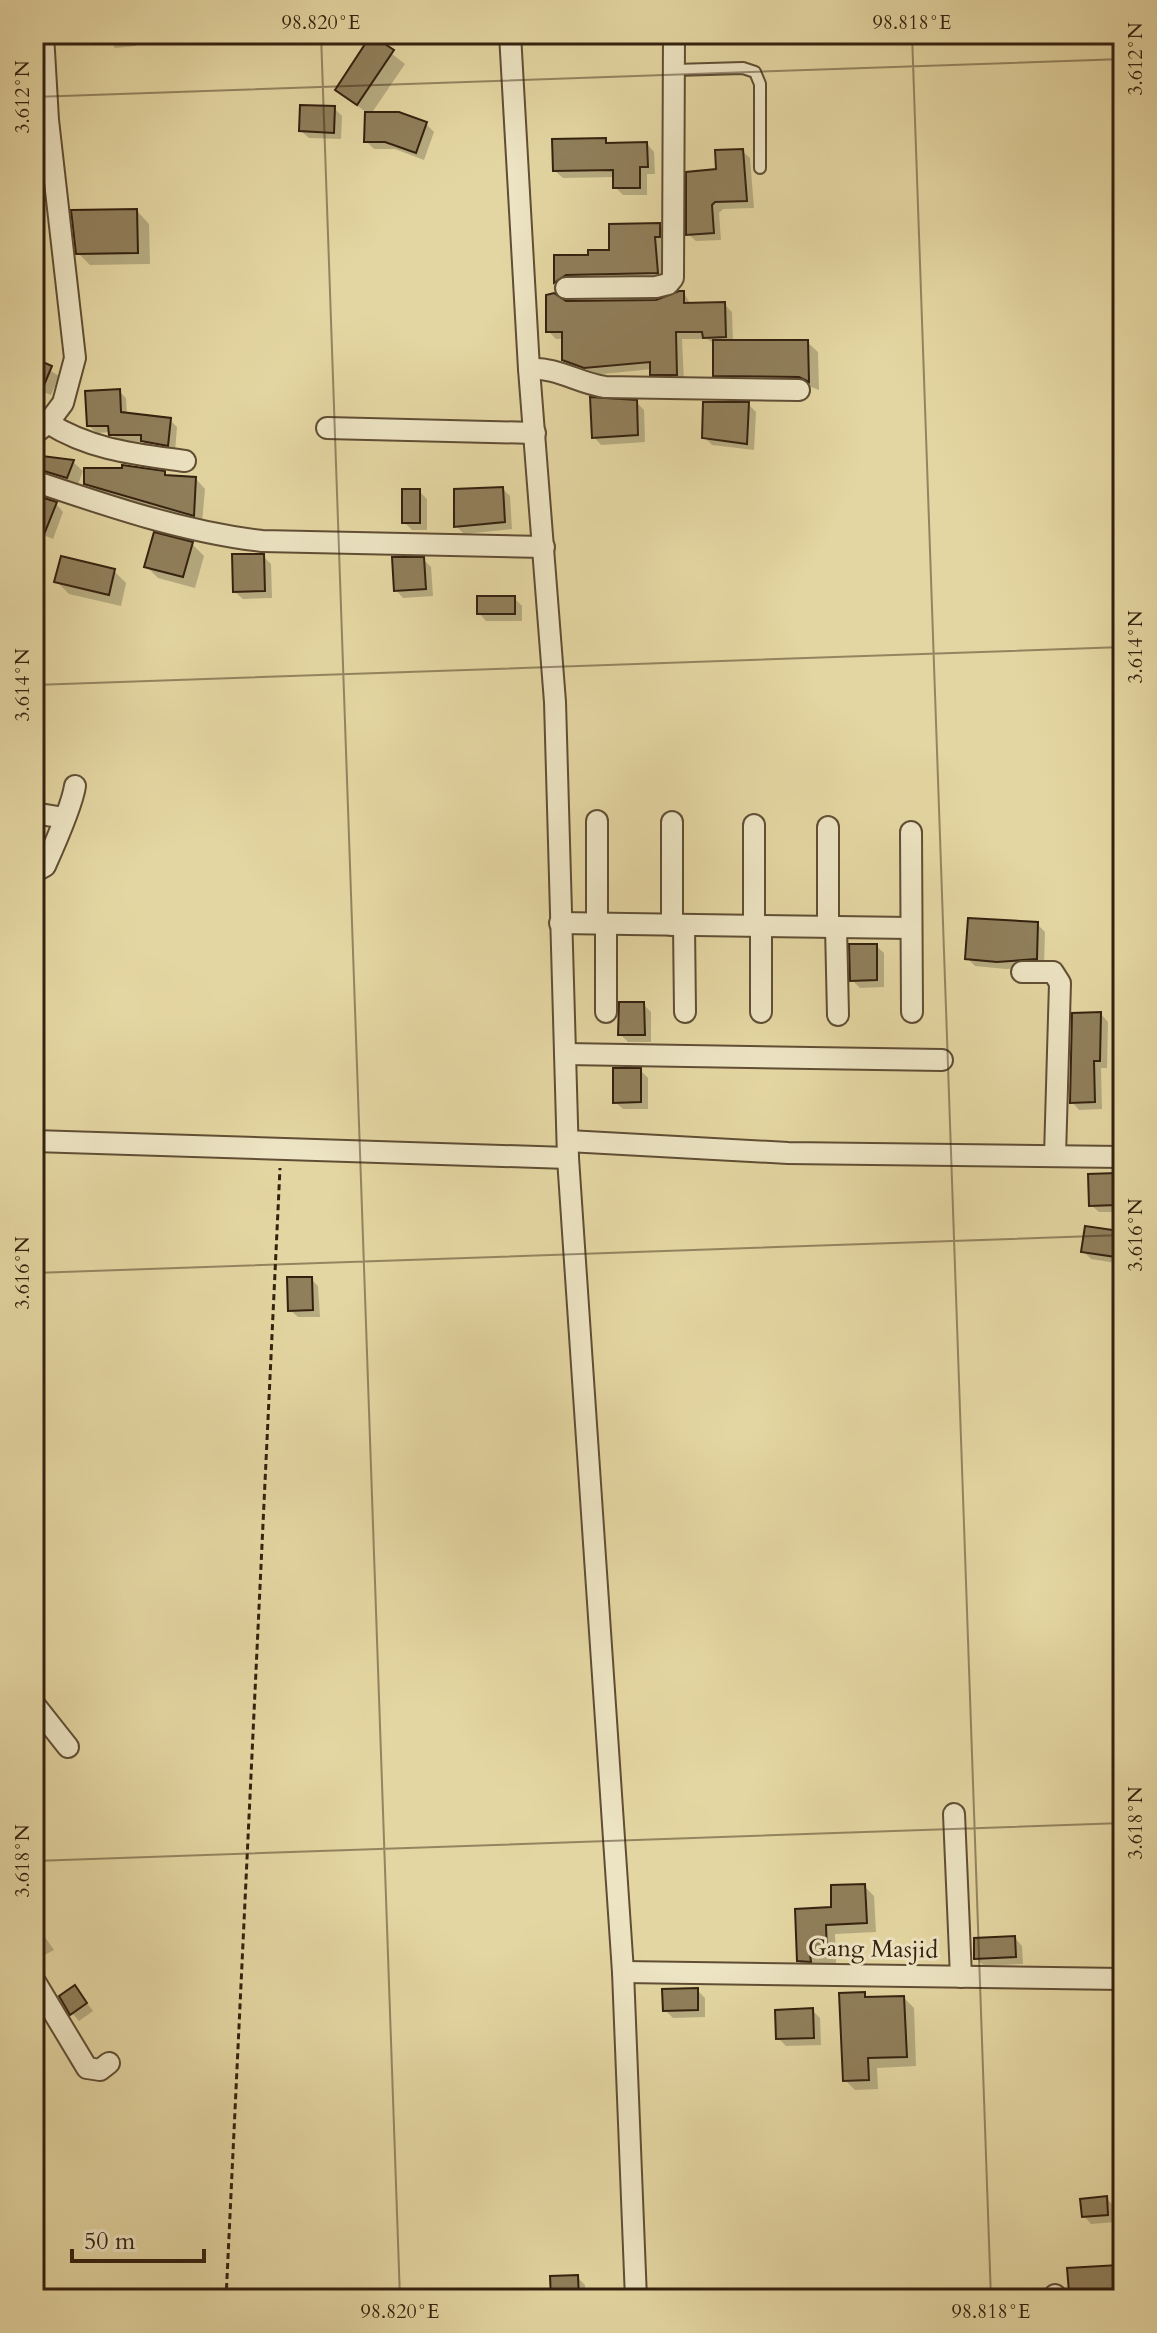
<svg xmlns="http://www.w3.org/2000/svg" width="1157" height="2333" font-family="Cardo,serif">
	<rect width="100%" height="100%" fill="#e4d6a2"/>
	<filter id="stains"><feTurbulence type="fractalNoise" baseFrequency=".0025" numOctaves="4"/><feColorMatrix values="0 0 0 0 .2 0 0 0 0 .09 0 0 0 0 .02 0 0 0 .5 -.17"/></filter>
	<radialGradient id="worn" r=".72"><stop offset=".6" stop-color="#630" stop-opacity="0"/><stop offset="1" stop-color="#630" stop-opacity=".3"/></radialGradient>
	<!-- shadow -->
	<g fill="#0003">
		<path d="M106,34H135L136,46L115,48Z"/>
		<path d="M301,34H420L419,42L374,40L405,64L371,114H399L426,124L434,132L424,160L395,149H374L366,141L367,113L337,90L371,40Z"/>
		<path d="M334,108L342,116L341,139L309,138L301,131Z"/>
		<path d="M34,132L43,140L44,214H34Z"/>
		<path d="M605,140L610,145L647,144L654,152L655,174H647V195H623L615,187V177L563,178L555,171Z"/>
		<path d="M742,151L750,158L754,208L723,209L719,213L721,240L696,241L688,234L718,171Z"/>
		<path d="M137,211L149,224L150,264L90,265L78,253Z"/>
		<path d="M659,225L667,233V244H662L664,280L563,289L556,282V257H590L611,252Z"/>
		<path d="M684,293L691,305L724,304L732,312L733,342H807L818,352L819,390L811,387L726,385L715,375V344L707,339H682L684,382H660L652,369L593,375L573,368L564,360V339H556L548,331L566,303L656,302Z"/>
		<path d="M34,361L59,376L51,395L34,388Z"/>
		<path d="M119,391L126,398L127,415L170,420L177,427L175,452L150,448L144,442L118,441L110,432L97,433L89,426Z"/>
		<path d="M636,402L644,410L645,442L601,445L594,437Z"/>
		<path d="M748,404L756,412L754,450L712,445L704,437Z"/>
		<path d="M34,457L73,462L83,471L77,487L34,483Z"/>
		<path d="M164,473L168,477L196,479L205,489L202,523L96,493L86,483Z"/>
		<path d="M503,489L510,496L512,529L464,534L456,526Z"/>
		<path d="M419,491L427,499V530H412L404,522Z"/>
		<path d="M34,497L56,504L63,512L53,539L34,531Z"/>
		<path d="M192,544L204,556L195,588L158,578L146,566Z"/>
		<path d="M263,556L271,564L272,598L243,599L235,592Z"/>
		<path d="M423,559L431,567L433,596L403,598L396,590Z"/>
		<path d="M114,571L126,583L121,606L69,594L57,582Z"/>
		<path d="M514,598L522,606V621H486L479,613Z"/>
		<path d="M1037,924L1045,932L1044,966L1006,969L975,966L967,958Z"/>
		<path d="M876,946L884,953V987L860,988L852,980Z"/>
		<path d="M643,1004L651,1012V1042H628L620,1034Z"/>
		<path d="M1101,1014L1108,1022L1107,1068H1101L1102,1109L1079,1110L1072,1102Z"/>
		<path d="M640,1070L648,1078V1109H623L615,1102Z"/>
		<path d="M1115,1175L1123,1183V1212H1099L1091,1205Z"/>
		<path d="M1119,1233L1123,1237V1264L1091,1259L1083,1251Z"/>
		<path d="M311,1279L318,1286L320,1317H298L290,1310Z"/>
		<path d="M864,1886L874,1896L876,1932L835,1934L836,1963L820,1964V1971H809L799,1961L834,1909Z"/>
		<path d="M40,1930L54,1950L35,1960L34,1933Z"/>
		<path d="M1015,1938L1022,1946L1023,1964L984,1966L976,1958Z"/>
		<path d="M75,1987L93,2011L79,2021L72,2013Z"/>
		<path d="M697,1990L705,1998V2017L673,2018L665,2010Z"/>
		<path d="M864,1994L870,1999L904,1998L914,2008L916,2066L877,2068L878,2089L855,2090L845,2080Z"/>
		<path d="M812,2010L820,2018L821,2045L786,2046L778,2038Z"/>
		<path d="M1116,2160L1123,2161V2199L1114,2191Z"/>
		<path d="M1106,2198L1114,2206L1115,2222L1091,2224L1084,2216Z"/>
		<path d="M1122,2234H1123V2299H1076L1071,2291L1119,2267L1123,2271Z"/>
		<path d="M577,2277L585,2285L586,2299H553Z"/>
		<path d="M1040,2291L1047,2299H1003V2293Z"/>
	</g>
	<!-- building -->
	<g fill="#907f5b" stroke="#34210f" stroke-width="2">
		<path d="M371,35L394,50L357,105L335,90Z"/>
		<path d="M300,105L335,106L334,133L299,131Z"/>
		<path d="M365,112H399L427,122L416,153L385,142H364Z"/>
		<path d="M606,138V143L647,142L648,167H640V188H613V170L553,171L552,139Z"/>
		<path d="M743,149L747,201L715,202L712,205L714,233L686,235V172L716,169L715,150Z"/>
		<path d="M137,209L138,253L76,254L71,210Z"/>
		<path d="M660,223V237H655L658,273L566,275L554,283V255H588V250H609V224Z"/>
		<path d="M679,291H684V303L725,302L726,337L703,338L702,332H676L677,375H650V362L584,368L562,360V332H546V295L554,293L566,301L656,300Z"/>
		<path d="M713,340H808L809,382L799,377L713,376Z"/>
		<path d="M34,358L52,366L34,409Z"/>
		<path d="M120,389L121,412L171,418L168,446L141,441V435H109L108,426H87L85,391Z"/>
		<path d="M590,397L637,400L638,435L592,438Z"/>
		<path d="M703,402H749L747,444L702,438Z"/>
		<path d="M34,455L74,460L67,478L34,468Z"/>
		<path d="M122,465L165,471V475L196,477L194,516L84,484V468H122Z"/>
		<path d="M503,487L505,522L454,527V489Z"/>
		<rect x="402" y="489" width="18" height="34"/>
		<path d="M34,495L57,502L45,532L34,528Z"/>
		<path d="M154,532L193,542L183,577L144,567Z"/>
		<path d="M232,554H264L265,591L233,592Z"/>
		<path d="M61,556L115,569L109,595L54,582Z"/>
		<path d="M392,557H424L426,589L394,591Z"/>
		<rect x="477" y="596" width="38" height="18"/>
		<path d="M968,918L1038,922L1037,959L997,962L965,959Z"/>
		<path d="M849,944H877V980L850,981Z"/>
		<path d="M619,1002H644L645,1035H618Z"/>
		<path d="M1101,1012L1100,1061H1094L1095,1102L1070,1103L1072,1013Z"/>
		<path d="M613,1068H641V1102L613,1103Z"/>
		<path d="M1116,1173L1117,1205L1089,1206L1088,1174Z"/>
		<path d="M1085,1226L1120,1231L1116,1257L1081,1252Z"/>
		<path d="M287,1277H312L313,1310L288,1311Z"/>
		<path d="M865,1884L867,1923L826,1925L827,1953L810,1954L811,1962L797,1961L795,1909L831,1907V1885Z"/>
		<path d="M1015,1936L1016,1957L974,1959V1938Z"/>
		<path d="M75,1985L87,2003L70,2015L59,1996Z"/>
		<path d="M698,1988V2010L663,2011L662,1989Z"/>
		<path d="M865,1992V1997L904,1996L907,2057L868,2058L869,2080L843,2081L839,1993Z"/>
		<path d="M813,2008L814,2038L776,2039L775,2010Z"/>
		<path d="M1107,2196L1108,2215L1082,2217L1080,2199Z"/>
		<path d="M1119,2265L1120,2299H1074V2292H1069L1067,2268Z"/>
		<path d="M578,2275L579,2299H551L550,2276Z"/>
	</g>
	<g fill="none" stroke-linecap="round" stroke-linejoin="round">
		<defs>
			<path id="lane" d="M675,70L743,68L755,72L760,84V168"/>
			<g id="street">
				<path d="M510,34L529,369L555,702L568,1158L623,1972L636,2299"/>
				<path d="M566,288L656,287L668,284L673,278L674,34"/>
				<path d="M529,369C558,367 577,383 605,387L799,390"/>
				<path d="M48,423C91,450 135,454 185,461"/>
				<path d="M327,428L535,433"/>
				<path d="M34,434L48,423L63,403L75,358L48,120L43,34"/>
				<path d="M34,481C108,506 184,532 262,541L544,547"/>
				<path d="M34,813L64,818"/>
				<path d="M597,821V923"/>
				<path d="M672,822V925"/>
				<path d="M754,825V926"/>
				<path d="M828,827V927"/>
				<path d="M911,832L912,1012"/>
				<path d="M34,872L45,866C54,846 72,806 75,786"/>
				<path d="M560,923L911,928"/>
				<path d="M606,924V1012"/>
				<path d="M684,925L685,1012"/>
				<path d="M761,926V1012"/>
				<path d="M836,927L838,1015"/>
				<path d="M1022,972H1053L1060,983L1055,1156"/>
				<path d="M565,1054L942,1060"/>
				<path d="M34,1141L568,1158"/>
				<path d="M568,1141L788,1153L1123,1157"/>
				<path d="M34,1704L68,1747"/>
				<path d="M954,1814L961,1977"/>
				<path d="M623,1972L1123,1979"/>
				<path d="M34,1980L87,2068L100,2070L109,2063"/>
				<path d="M1055,2295V2299"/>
			</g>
		</defs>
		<!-- lane casing -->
		<use href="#lane" stroke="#604e34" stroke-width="14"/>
		<!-- street casing -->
		<use href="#street" stroke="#604e34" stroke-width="24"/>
		<!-- path -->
		<path stroke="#34210f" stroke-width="3" stroke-dasharray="6 4" stroke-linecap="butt" d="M226,2299L280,1168"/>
		<!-- lane -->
		<use href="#lane" stroke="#ede4c3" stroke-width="10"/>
		<!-- street -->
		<use href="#street" stroke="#ede4c3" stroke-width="20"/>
	</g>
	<!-- ticks -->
	<path fill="none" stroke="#34210f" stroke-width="2" stroke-opacity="0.45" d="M321,34L400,2299M912,34L991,2299M34,97L1123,59M34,685L1123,647M34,1273L1123,1235M34,1861L1123,1823"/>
	<g text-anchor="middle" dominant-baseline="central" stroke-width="6" stroke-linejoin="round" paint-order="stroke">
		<!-- street labels -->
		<g font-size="24" fill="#34210f" stroke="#ede4c3">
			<text transform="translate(873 1949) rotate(1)">Gang Masjid</text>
		</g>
	</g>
	<!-- margin -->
	<rect width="1157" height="2333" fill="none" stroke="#e4d6a2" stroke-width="88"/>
	<!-- scale -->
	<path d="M72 2249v12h132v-12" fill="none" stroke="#34210f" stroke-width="4"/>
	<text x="84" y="2249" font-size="24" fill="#34210f" stroke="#ede4c3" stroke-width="6" paint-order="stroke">50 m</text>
	<rect x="44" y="44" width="1069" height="2245" fill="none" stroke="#34210f" stroke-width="3"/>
	<g font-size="20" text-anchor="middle" fill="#34210f">
		<text x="321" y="29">98.820°E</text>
		<text x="912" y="29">98.818°E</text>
		<text transform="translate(1135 59) rotate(-90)" y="7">3.612°N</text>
		<text transform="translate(22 97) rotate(-90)" y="7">3.612°N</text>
		<text transform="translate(1135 647) rotate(-90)" y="7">3.614°N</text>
		<text transform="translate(22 685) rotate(-90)" y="7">3.614°N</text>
		<text transform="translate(1135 1235) rotate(-90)" y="7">3.616°N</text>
		<text transform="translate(22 1273) rotate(-90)" y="7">3.616°N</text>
		<text transform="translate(1135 1823) rotate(-90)" y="7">3.618°N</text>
		<text transform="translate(22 1861) rotate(-90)" y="7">3.618°N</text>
		<text x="400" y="2318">98.820°E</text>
		<text x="991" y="2318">98.818°E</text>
	</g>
	<rect width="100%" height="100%" filter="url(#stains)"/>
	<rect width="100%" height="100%" fill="url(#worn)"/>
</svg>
